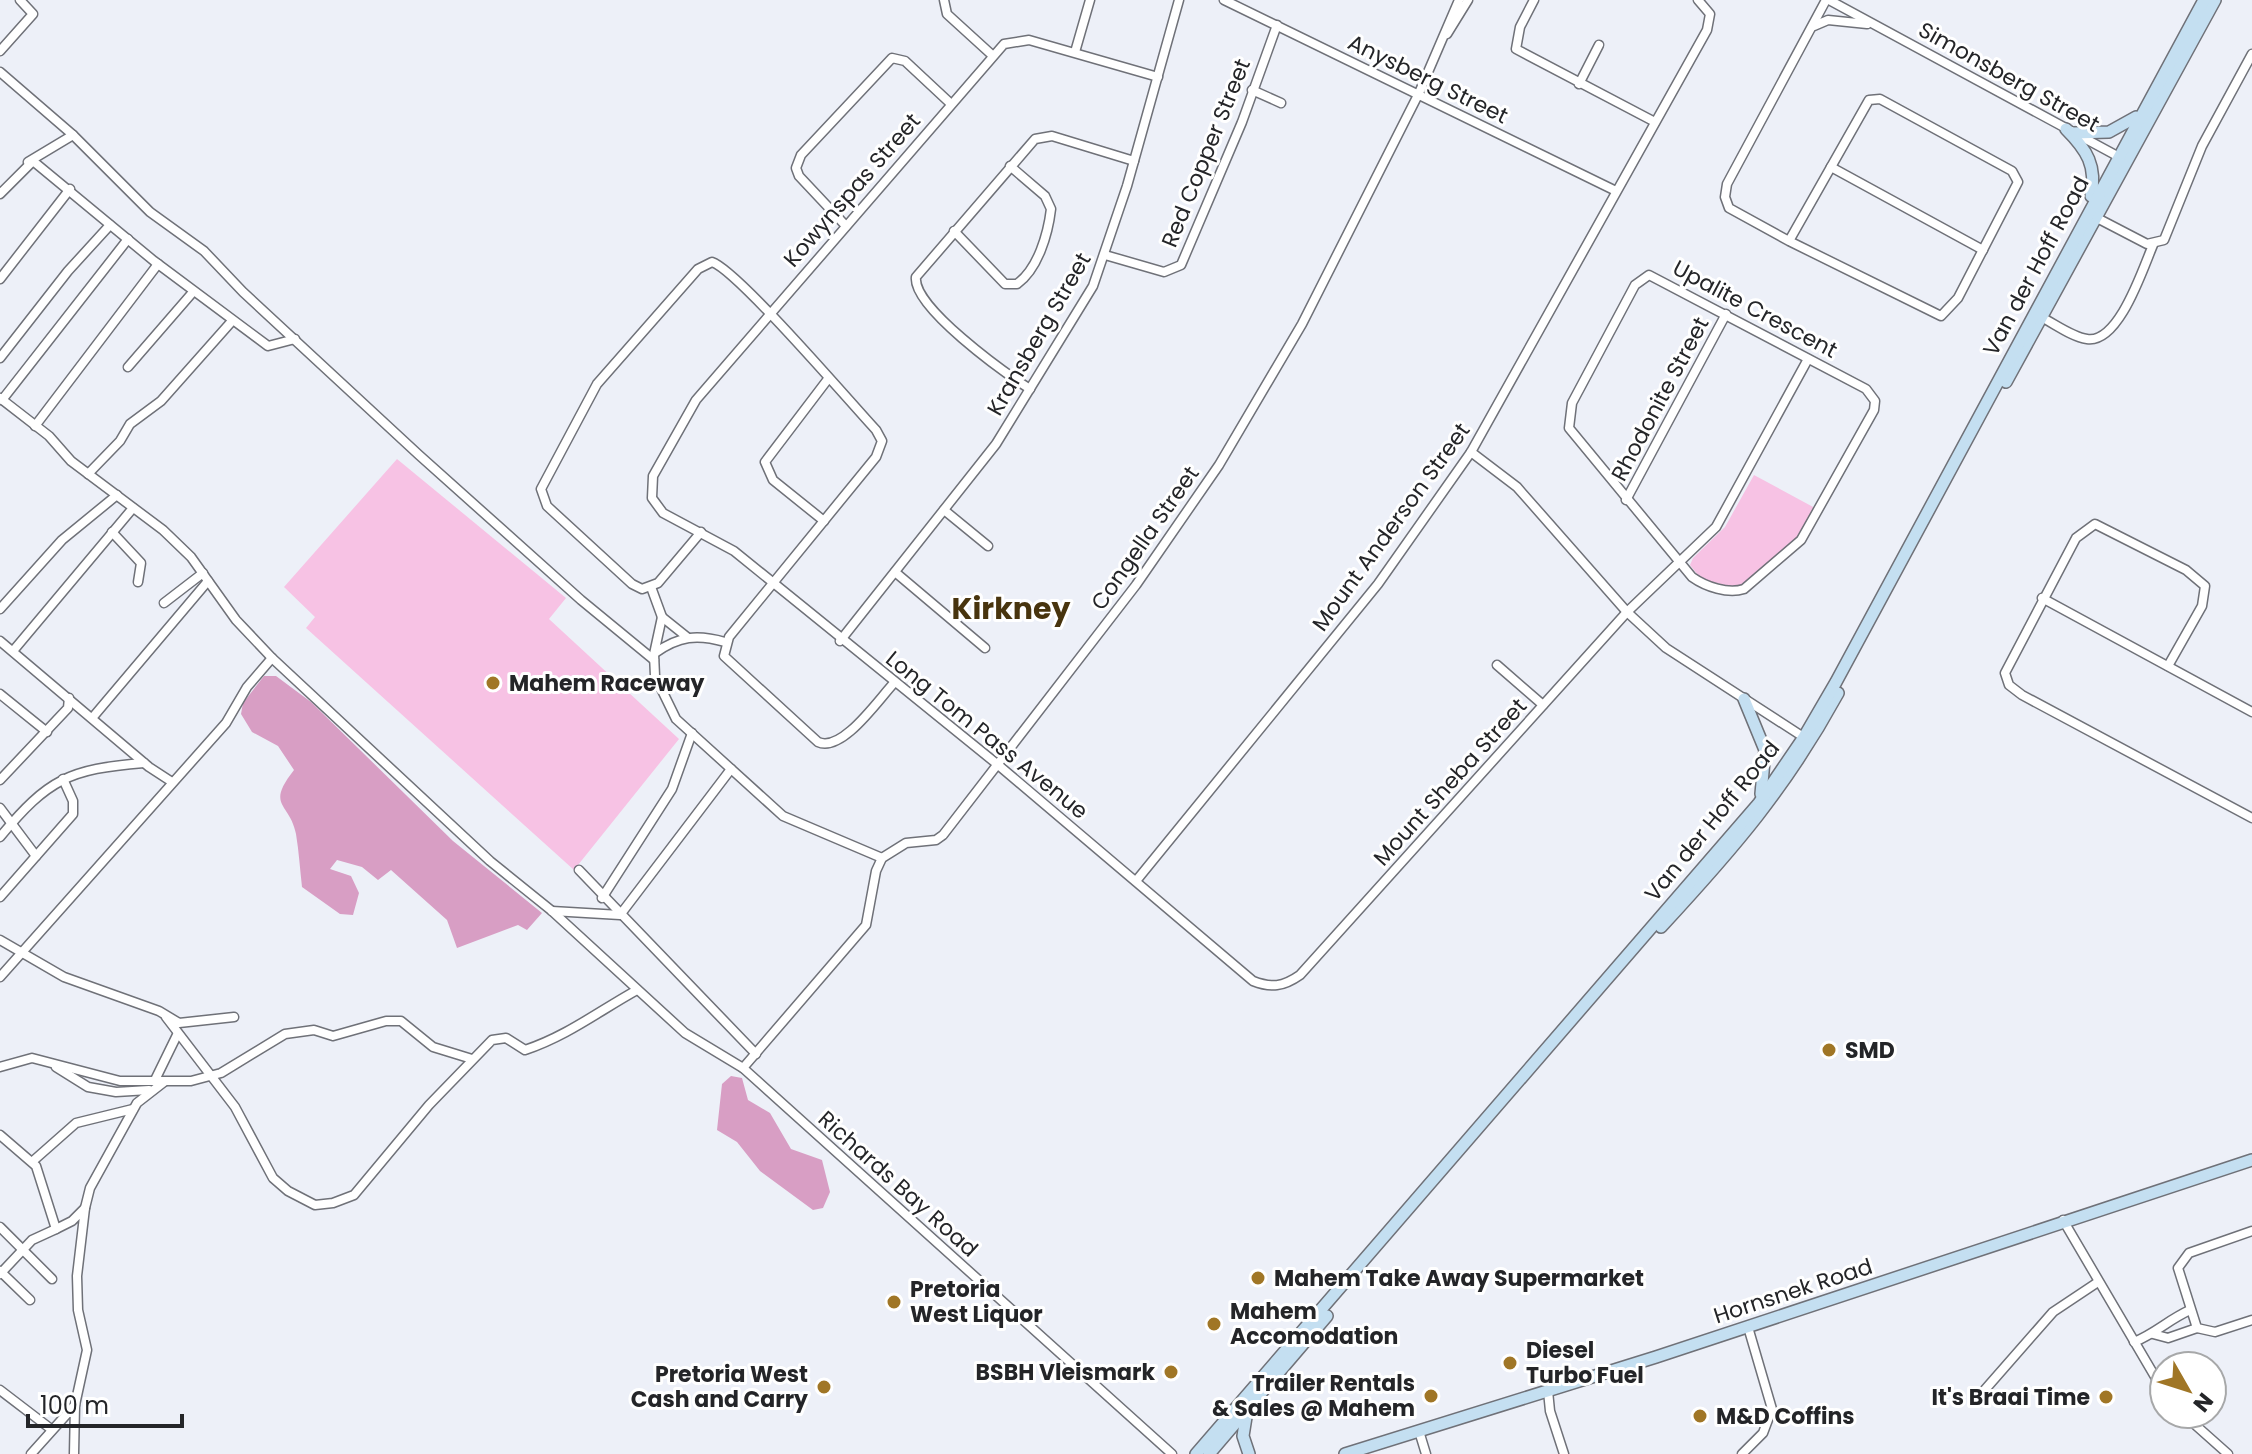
<svg xmlns="http://www.w3.org/2000/svg" width="2252" height="1454" font-family="Poppins,sans-serif">
	<rect width="100%" height="100%" fill="#edf0f8"/>
	<!-- green -->
	<g fill="#f7c2e4">
		<path d="M397,459L566,598L549,619L679,739L574,870L306,628L315,617L284,587Z"/>
		<path d="M1754,475L1815,508L1805,530L1749,583L1737,588L1701,579L1690,565L1693,558L1725,527Z"/>
	</g>
	<!-- forest -->
	<g fill="#d89ec4">
		<path d="M264,676H276L311,702L453,841L542,913L527,930L518,925L457,948L447,920L391,870L378,880L362,867L337,860L330,869L351,876L359,893L353,915L340,914L302,887C300,870 299,852 296,834C290,802 265,807 294,770L278,746L252,732L241,714L243,703Z"/>
		<path d="M731,1076L742,1078L748,1100L770,1113L791,1149L822,1160L830,1192L823,1208L813,1210L760,1171L737,1142L717,1130L722,1084Z"/>
	</g>
	<g fill="none" stroke-linecap="round" stroke-linejoin="round">
		<defs>
			<g id="minor">
				<path d="M944,0L947,14L992,55"/>
				<path d="M1224,0L1616,191"/>
				<path d="M1534,0L1520,27L1516,49L1655,122"/>
				<path d="M1829,0L2121,158"/>
				<path d="M1814,26L1828,20L1867,24"/>
				<path d="M1447,34L1468,0"/>
				<path d="M0,51L33,14L20,0"/>
				<path d="M1075,52L1090,0"/>
				<path d="M0,72L73,135L28,162"/>
				<path d="M1158,77L1029,40L1004,44L696,400L653,476L652,498L663,513L734,551L997,764L1253,981C1271,988 1283,987 1300,975L1627,612L1716,527L1808,359"/>
				<path d="M1579,84L1599,45"/>
				<path d="M1252,90L1281,103"/>
				<path d="M73,135L150,212L204,251L243,292L419,455L581,600L654,660"/>
				<path d="M1831,167L1983,250"/>
				<path d="M0,194L33,161L154,261L268,346L295,339"/>
				<path d="M2097,218L2147,244L2164,240L2202,146L2252,54"/>
				<path d="M846,226L799,176L796,168L801,155L892,58L905,61L950,103"/>
				<path d="M954,231L1005,284H1017C1038,269 1048,234 1051,209L1045,196L1010,166"/>
				<path d="M1789,241L1869,100L1880,99L2012,171L2018,182L1958,298L1941,316L1789,241L1729,208L1725,197L1727,184L1826,0"/>
				<path d="M1105,255L1164,272L1181,265L1242,122L1277,25"/>
				<path d="M1649,275L1866,389L1875,401L1874,410L1801,540L1744,589C1728,594 1706,587 1692,577L1569,428L1572,403L1635,285Z"/>
				<path d="M0,279L70,189"/>
				<path d="M2041,317C2055,324 2072,337 2087,339C2119,344 2143,268 2153,245"/>
				<path d="M0,358L68,271L110,225"/>
				<path d="M128,367L193,292"/>
				<path d="M1030,389C1005,373 912,307 916,277L1035,139L1052,136L1134,161"/>
				<path d="M0,398L49,436L71,461L163,530L191,557L236,620L272,658L490,861L552,911L685,1033L743,1068L1172,1454"/>
				<path d="M2,400L128,239"/>
				<path d="M35,426L158,264"/>
				<path d="M1471,452L1517,487L1627,612L1666,648L1808,740"/>
				<path d="M88,474L120,441L130,424L161,401L232,321"/>
				<path d="M1626,500L1726,314"/>
				<path d="M944,510L988,546"/>
				<path d="M824,521L773,480L765,462L828,379"/>
				<path d="M112,532L141,563L138,582"/>
				<path d="M701,532L658,583L642,589L632,584L547,506L541,489L597,384L698,269L712,262C737,270 850,402 876,430L882,441L876,457L729,637L724,656L818,742C842,753 878,700 894,683"/>
				<path d="M895,572L985,648"/>
				<path d="M651,587L662,617L654,654L655,676L676,719L783,816L882,858"/>
				<path d="M2042,598L2252,712"/>
				<path d="M164,603L203,573"/>
				<path d="M0,609L62,540L117,495"/>
				<path d="M662,617L687,637"/>
				<path d="M0,641L149,767L172,782"/>
				<path d="M840,641L996,444L1093,286L1127,186L1179,0"/>
				<path d="M13,651L133,508"/>
				<path d="M655,653C679,636 697,634 725,642"/>
				<path d="M1497,665L1543,705"/>
				<path d="M2168,666L2202,606L2205,586L2186,570L2095,524L2076,538L2005,673L2009,685L2022,695L2252,818"/>
				<path d="M0,694L47,732"/>
				<path d="M93,717L208,581"/>
				<path d="M0,780L68,708L69,698"/>
				<path d="M0,808L36,856"/>
				<path d="M0,837C48,779 69,769 144,763"/>
				<path d="M579,870L756,1054"/>
				<path d="M1136,881L1378,584L1471,452L1707,30L1710,14L1698,0"/>
				<path d="M0,897L73,814V801L63,779"/>
				<path d="M602,898L672,789L692,733"/>
				<path d="M552,911L620,915L731,769"/>
				<path d="M0,940L64,977L159,1011L179,1023L234,1017"/>
				<path d="M0,977L226,723L247,687L272,658"/>
				<path d="M166,1017L235,1107L273,1178L288,1191L315,1205L333,1203L354,1195L429,1105L492,1040L506,1038L525,1050C567,1036 599,1011 637,990"/>
				<path d="M0,1067L32,1058L120,1081H191L221,1073L285,1034L314,1030L333,1036L386,1021H401L433,1047L472,1059"/>
				<path d="M56,1067L88,1087L116,1092L149,1090"/>
				<path d="M743,1068L866,925L876,871L882,858L906,843L936,840L943,835L1136,585L1219,465L1302,324L1419,93L1459,0"/>
				<path d="M155,1080L177,1035"/>
				<path d="M0,1135L36,1166L56,1229L72,1221L85,1208L77,1276L78,1310L87,1350L75,1405L31,1454"/>
				<path d="M33,1161L76,1123L133,1109"/>
				<path d="M85,1208L90,1188L137,1103L164,1082"/>
				<path d="M2063,1220L2164,1392"/>
				<path d="M0,1227L52,1279"/>
				<path d="M2252,1231L2189,1253L2178,1268L2197,1328L2215,1332L2252,1320"/>
				<path d="M0,1271L30,1300"/>
				<path d="M0,1274L32,1240L56,1229"/>
				<path d="M2153,1334L2168,1338L2197,1328"/>
				<path d="M2134,1342C2156,1333 2168,1320 2190,1310"/>
				<path d="M0,1390L51,1429"/>
				<path d="M1548,1391L1550,1411L1564,1454"/>
				<path d="M1975,1401L2053,1312L2098,1282"/>
				<path d="M2183,1414L2228,1454"/>
				<path d="M1419,1431L1426,1454"/>
				<path d="M74,1454L75,1405"/>
				<path d="M1742,1454L1763,1433L1772,1409L1748,1327"/>
			</g>
			<g id="secondary">
				<path d="M2066,129C2087,150 2097,166 2091,196"/>
				<path d="M2073,133L2109,132L2136,117"/>
				<path d="M2006,382L2215,0"/>
				<path d="M1744,699L1765,750L1761,794"/>
				<path d="M1661,927C1734,848 1786,788 1838,693"/>
				<path d="M1247,1411L1243,1436L1249,1454"/>
				<path d="M1196,1454L1759,803L1804,737L1836,682L2204,0"/>
				<path d="M1209,1454L1327,1316"/>
				<path d="M1345,1454L1656,1357L2252,1160"/>
			</g>
		</defs>
		<!-- minor casing -->
		<use href="#minor" stroke="#6f7178" stroke-width="11"/>
		<!-- secondary casing -->
		<use href="#secondary" stroke="#6f7178" stroke-width="14"/>
		<!-- minor -->
		<use href="#minor" stroke="#fff" stroke-width="8"/>
		<!-- secondary -->
		<use href="#secondary" stroke="#c4dff1" stroke-width="11"/>
	</g>
	<!-- markers -->
	<g fill="#a07626" stroke="#fff" stroke-width="3">
		<circle cx="493" cy="683" r="8"/>
		<circle cx="1829" cy="1050" r="8"/>
		<circle cx="1258" cy="1278" r="8"/>
		<circle cx="894" cy="1302" r="8"/>
		<circle cx="1214" cy="1324" r="8"/>
		<circle cx="1510" cy="1363" r="8"/>
		<circle cx="1171" cy="1372" r="8"/>
		<circle cx="824" cy="1387" r="8"/>
		<circle cx="1431" cy="1396" r="8"/>
		<circle cx="2106" cy="1397" r="8"/>
		<circle cx="1700" cy="1416" r="8"/>
	</g>
	<g text-anchor="middle" dominant-baseline="central" stroke-width="6" stroke-linejoin="round" paint-order="stroke">
		<!-- street labels -->
		<g font-size="22" fill="#242528" stroke="#fff">
			<text transform="translate(2009 77) rotate(29)">Simonsberg Street</text>
			<text transform="translate(1428 79) rotate(26)">Anysberg Street</text>
			<text transform="translate(1206 153) rotate(-68)">Red Copper Street</text>
			<text transform="translate(852 190) rotate(-49)">Kowynspas Street</text>
			<text transform="translate(2036 266) rotate(-62)">Van der Hoff Road</text>
			<text transform="translate(1755 309) rotate(28)">Upalite Crescent</text>
			<text transform="translate(1039 334) rotate(-60)">Kransberg Street</text>
			<text transform="translate(1660 399) rotate(-62)">Rhodonite Street</text>
			<text transform="translate(1391 527) rotate(-54)">Mount Anderson Street</text>
			<text transform="translate(1145 538) rotate(-55)">Congella Street</text>
			<text transform="translate(987 735) rotate(39)">Long Tom Pass Avenue</text>
			<text transform="translate(1450 782) rotate(-48)">Mount Sheba Street</text>
			<text transform="translate(1712 821) rotate(-51)">Van der Hoff Road</text>
			<text transform="translate(898 1184) rotate(42)">Richards Bay Road</text>
			<text transform="translate(1793 1291) rotate(-18)">Hornsnek Road</text>
		</g>
		<!-- poi labels -->
		<g font-size="22" font-weight="bold" fill="#242528" stroke="#fff" text-anchor="start">
			<text x="509" y="683">Mahem Raceway</text>
			<text x="1845" y="1050">SMD</text>
			<text x="1274" y="1278">Mahem Take Away Supermarket</text>
			<text x="910" y="1289">Pretoria<tspan x="910" dy="25">West Liquor</tspan></text>
			<text x="1230" y="1311">Mahem<tspan x="1230" dy="25">Accomodation</tspan></text>
			<text x="1526" y="1350">Diesel<tspan x="1526" dy="25">Turbo Fuel</tspan></text>
			<text x="1155" y="1372" text-anchor="end">BSBH Vleismark</text>
			<text x="808" y="1374" text-anchor="end">Pretoria West<tspan x="808" dy="25">Cash and Carry</tspan></text>
			<text x="1415" y="1383" text-anchor="end">Trailer Rentals<tspan x="1415" dy="25">&amp; Sales @ Mahem</tspan></text>
			<text x="2090" y="1397" text-anchor="end">It's Braai Time</text>
			<text x="1716" y="1416">M&amp;D Coffins</text>
		</g>
		<!-- district labels -->
		<g font-size="30" font-weight="bold" fill="#48340e" stroke="#fff">
			<text x="1011" y="608">Kirkney</text>
		</g>
	</g>
	<!-- north arrow -->
	<g transform="translate(2188 1390) rotate(129)"><circle r="38" fill="#ffffff" stroke="#a7a8a9" stroke-width="2"/>
	<path d="M0-6L14 30L0 20L-14 30Z" fill="#a07626"/>
	<text y="-12" font-size="22" font-weight="bold" text-anchor="middle" fill="#242528">N</text>
	</g>
	<!-- scale -->
	<path d="M28 1414v12h154v-12" fill="none" stroke="#242528" stroke-width="4"/>
	<text x="40" y="1414" font-size="24" fill="#242528" stroke="#ffffff" stroke-width="6" paint-order="stroke">100 m</text>
</svg>
